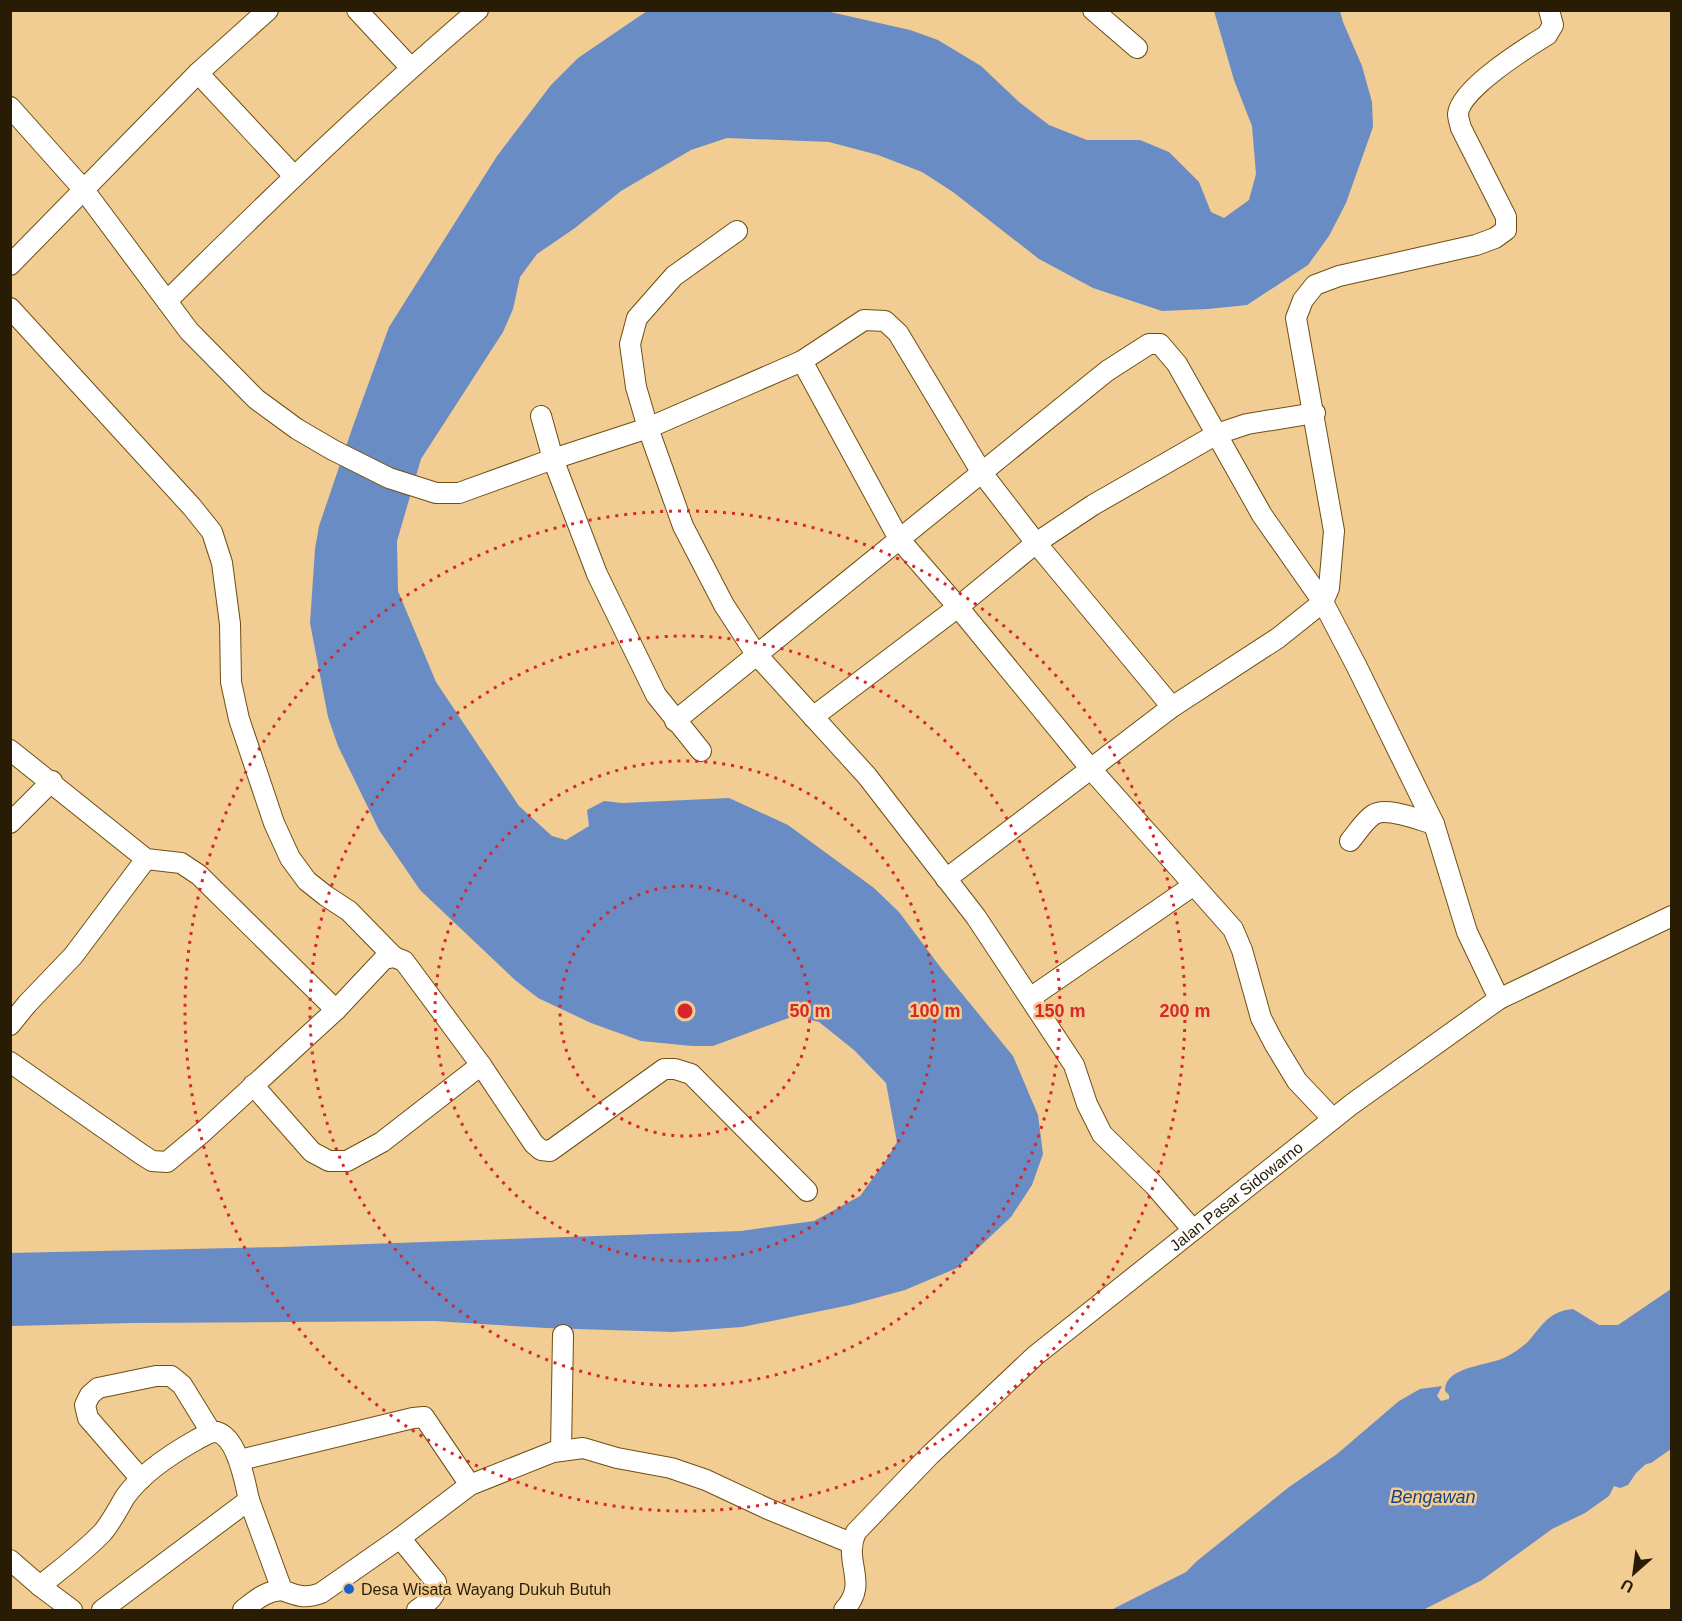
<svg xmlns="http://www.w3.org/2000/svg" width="1682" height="1621" font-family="Helvetica,sans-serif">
	<rect width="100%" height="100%" fill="#f1cd93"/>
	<!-- water -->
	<g fill="#6a8cc4">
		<path d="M647,11H826L910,30L938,40L981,66L1019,102L1049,125L1087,140H1140L1169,152L1199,182L1211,212L1224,218L1249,200L1256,174L1252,126L1234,80L1214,11H1340L1343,22L1362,66L1372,102L1373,127L1346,203L1329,236L1308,265L1247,305L1208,309L1162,311L1093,288L1039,259L953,192L922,172L878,155L829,142L727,138L691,150L621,191L575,228L537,254L520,277L513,309L503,332L421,459L397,541L398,591L436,682L519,806L552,836L566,840L589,826L587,810L604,801L622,803L729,798L788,825L874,888L899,912L941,968L1013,1056L1038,1115L1043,1154L1032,1185L1011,1217L957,1268L905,1290L850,1305L742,1327L673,1332L546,1328L434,1321L132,1323L11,1326L10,1253L282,1247L741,1231L814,1221L860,1196L886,1160L897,1142L886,1083L854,1050L819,1022L794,1016L713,1046H692L641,1041L591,1023L538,998L515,980L420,890L379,830L338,746L328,717L310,623L315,549L319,526L353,426L389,327L497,156L551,85L578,58Z"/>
		<path d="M1671,1289V1449L1651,1463L1646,1464L1636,1473L1628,1485L1620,1488L1614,1486L1609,1496L1585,1513L1552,1529L1482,1580L1423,1610H1111L1186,1572L1197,1561L1289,1487L1337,1454L1399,1401L1420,1389L1442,1386L1437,1396L1441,1401L1449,1399V1395L1445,1391C1444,1366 1489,1366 1506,1357C1515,1352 1526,1345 1532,1337C1545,1321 1552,1311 1573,1309L1599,1325H1618Z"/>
	</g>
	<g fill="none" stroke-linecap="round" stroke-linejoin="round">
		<defs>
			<g id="minor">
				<path d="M357,10L411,68"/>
				<path d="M1093,10L1137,48"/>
				<path d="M198,73L294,176"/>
				<path d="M10,107L84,190L189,331L256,399L297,429L333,450L389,478L436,493H459L553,459L648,428L802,361L864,320L885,321L898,333L982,473L1036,543L1172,707"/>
				<path d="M737,231L674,276L637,318L630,344L636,387L648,428L683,526L724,605L756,654L867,776L976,917L1074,1065L1087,1104L1102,1134L1154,1185L1193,1230"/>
				<path d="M10,265L198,73L268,10"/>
				<path d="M167,301C268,201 370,102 478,10"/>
				<path d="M10,308L192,507L212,532L222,563L230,624L231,682L239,719L274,823L290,858L307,881L326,896L349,911L394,957"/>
				<path d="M802,361L899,539L958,607L1090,768L1233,929L1242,950L1261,1018L1274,1043L1297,1081L1333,1119"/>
				<path d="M541,416L553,459L597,574L656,695L701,751"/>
				<path d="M813,717L958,607L1036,543L1093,505L1217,434L1247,424L1315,413"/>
				<path d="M675,721L1107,371L1149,344H1160L1177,364L1262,515L1323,602L1357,667L1434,824L1467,932L1499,999"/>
				<path d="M10,750L146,859L181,863L199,875L336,1010"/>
				<path d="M10,823L52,781"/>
				<path d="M1350,841C1357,833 1364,821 1373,815C1386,806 1419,820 1434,824"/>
				<path d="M946,879L1172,707L1278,638L1323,602L1329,588L1334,531L1296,318L1303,300L1315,285L1339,276L1476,245L1495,238L1506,230V217L1461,128C1460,124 1458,118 1458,114C1460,89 1526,48 1547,35L1553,25L1549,10"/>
				<path d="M1030,998L1194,885"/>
				<path d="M10,1025L27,1004L73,956L146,859"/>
				<path d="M10,1062L141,1154L152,1161L167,1162L203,1132L336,1010L384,959L394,957L404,961L481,1065L534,1144L541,1150L550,1151L664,1069H675L691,1074L807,1191"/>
				<path d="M253,1085L312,1152L329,1161H347L382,1142L481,1065"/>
				<path d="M561,1451L563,1335"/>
				<path d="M240,1460L413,1418L424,1417L470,1485"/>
				<path d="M141,1479L88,1418L85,1405L90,1395L98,1388L156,1376H171L182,1385L211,1432"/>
				<path d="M400,1538L436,1582C438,1596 427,1603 417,1610"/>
				<path d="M10,1560L40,1586C62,1568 84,1552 103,1532C112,1521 118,1509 125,1497C142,1473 171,1454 196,1440C202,1437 210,1431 217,1432C238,1438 245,1483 249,1500"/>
				<path d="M40,1586L72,1610"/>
				<path d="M102,1610L249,1500L282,1590C297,1596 305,1599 321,1593L400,1538L470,1485L553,1452L583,1448L617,1458L671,1468L706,1480L768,1509L851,1543"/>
				<path d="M243,1610C256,1600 265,1591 282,1590"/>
				<path id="s1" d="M844,1610C870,1582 842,1563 856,1532L930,1455L1036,1355L1352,1104L1499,999L1672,916"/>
			</g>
		</defs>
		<!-- minor casing -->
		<use href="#minor" stroke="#6e4f11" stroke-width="22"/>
		<!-- minor -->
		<use href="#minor" stroke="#fff" stroke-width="20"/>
	</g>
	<!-- distance rings -->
	<g fill="none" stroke="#d62828" stroke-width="3" stroke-dasharray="3 6">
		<circle cx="685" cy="1011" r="125"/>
		<circle cx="685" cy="1011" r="250"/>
		<circle cx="685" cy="1011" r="375"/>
		<circle cx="685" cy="1011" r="500"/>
	</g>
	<!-- markers -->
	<circle fill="#1d60cc" stroke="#f1cd93" stroke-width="2" cx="349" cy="1589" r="6"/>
	<g text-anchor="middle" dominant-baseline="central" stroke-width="5" stroke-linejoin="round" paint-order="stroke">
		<!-- street labels -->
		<g font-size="16" fill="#291c05" stroke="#f1cd93">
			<text stroke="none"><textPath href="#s1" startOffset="590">Jalan Pasar Sidowarno</textPath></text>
		</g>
		<!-- poi labels -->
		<g font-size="16" fill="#291c05" stroke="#f1cd93" text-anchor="start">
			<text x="361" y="1589">Desa Wisata Wayang Dukuh Butuh</text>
		</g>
		<!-- water labels -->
		<g font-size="18" font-style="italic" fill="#184286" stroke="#f1cd93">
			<text x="1433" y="1497">Bengawan</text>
		</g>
	</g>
	<circle cx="685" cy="1011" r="9" fill="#d62828" stroke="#f1cd93" stroke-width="3"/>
	<g font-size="18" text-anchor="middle" font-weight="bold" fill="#d62828" stroke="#f1cd93" stroke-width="5" stroke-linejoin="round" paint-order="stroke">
		<text x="810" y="1017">50 m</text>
		<text x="935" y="1017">100 m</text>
		<text x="1060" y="1017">150 m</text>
		<text x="1185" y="1017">200 m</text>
	</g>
	<!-- border -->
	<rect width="1682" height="1621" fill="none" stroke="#291c05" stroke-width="24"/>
	<!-- north arrow -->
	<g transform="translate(1634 1573) rotate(208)" stroke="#f1cd93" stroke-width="4.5" paint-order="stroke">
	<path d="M0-4.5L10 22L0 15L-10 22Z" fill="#291c05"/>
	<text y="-9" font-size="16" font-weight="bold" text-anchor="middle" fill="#291c05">U</text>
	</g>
</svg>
